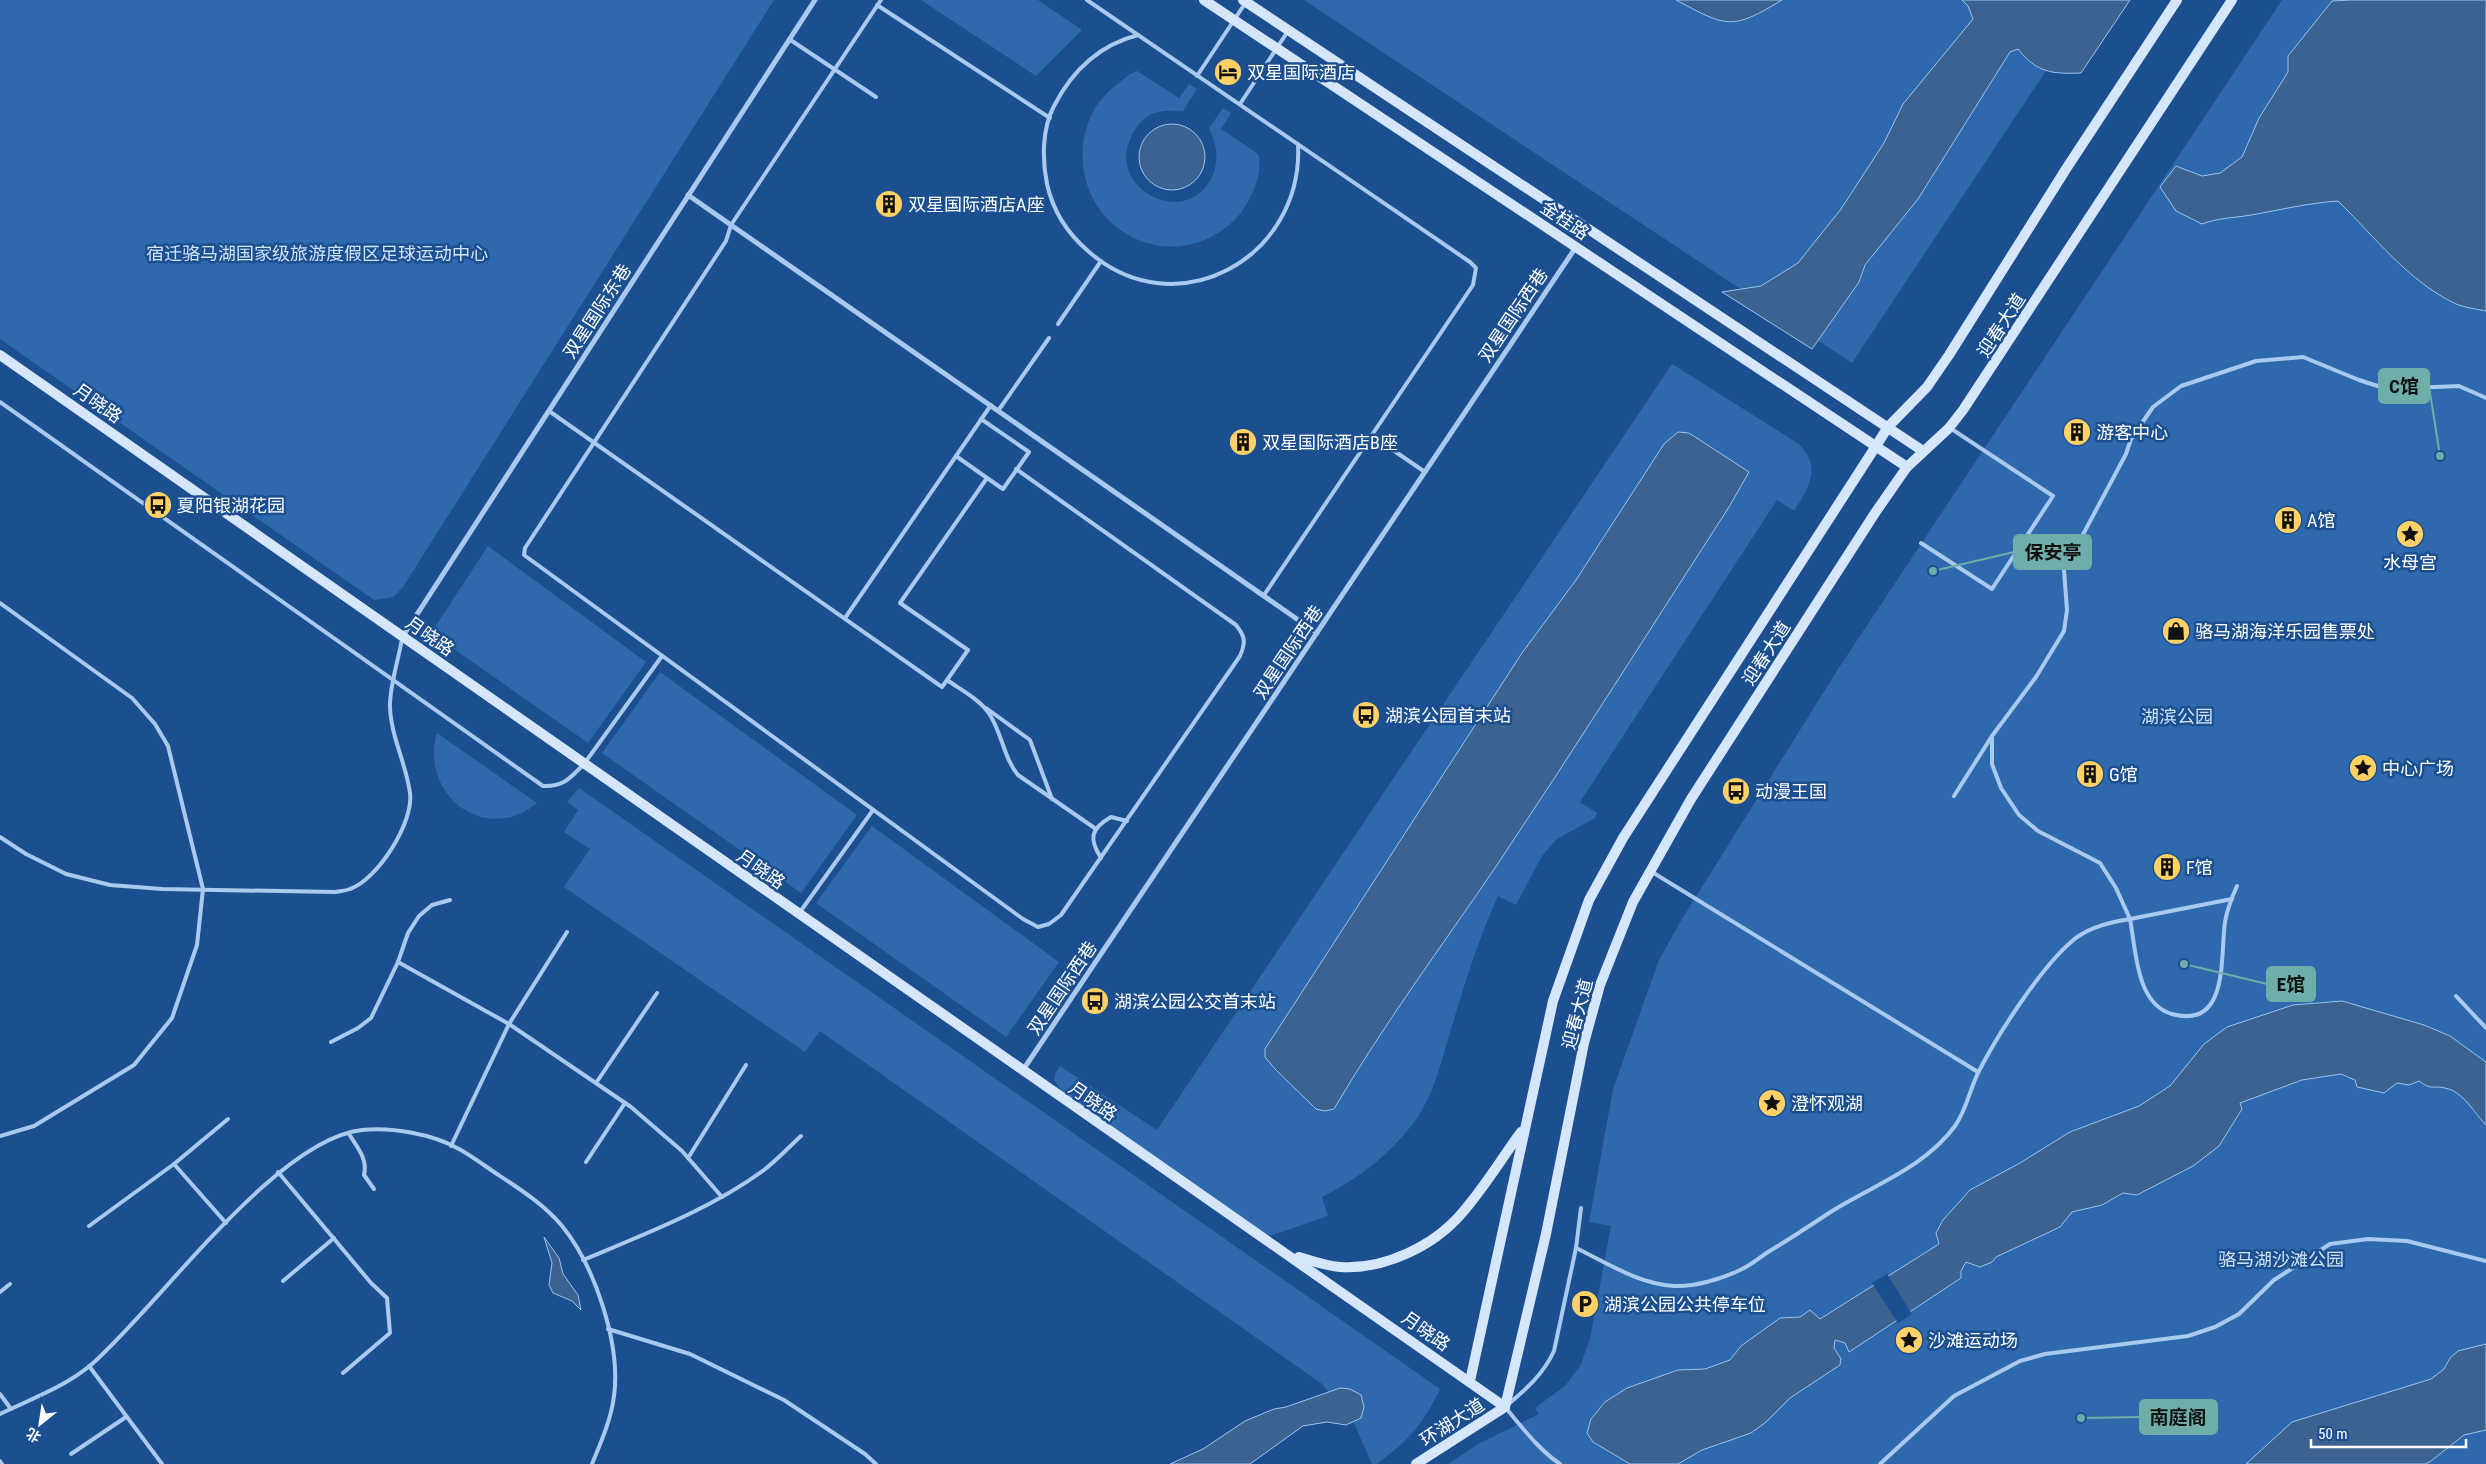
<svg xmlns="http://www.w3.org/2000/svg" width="2486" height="1464" font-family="'Roboto Condensed','Noto Sans SC',sans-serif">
	<rect width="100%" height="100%" fill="#1b4f8f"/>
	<!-- green -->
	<g fill="#2e69ad">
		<path d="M0,0H774L403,587L393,597L374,600L0,339Z"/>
		<path d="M921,0H1038L1082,30L1036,76Z"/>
		<path d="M1304,0H2093L1852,363Z"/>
		<path d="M2282,0H2486V1464H1448L1480,1443L1539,1414L1535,1408L1565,1386L1580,1366L1590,1339L1611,1226L1589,1222L1613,1089L1659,960L1682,919L1840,666Z"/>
		<path d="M1137,71L1179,98L1189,84L1197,89L1183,111C1158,110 1145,111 1132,135C1104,187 1184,230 1211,179C1220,160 1217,146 1209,128L1223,108L1231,113L1221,129L1258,154C1264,172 1251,200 1240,214C1180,283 1074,234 1083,144C1086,123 1094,105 1109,91C1118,84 1126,75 1137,71Z"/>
		<path d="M1672,364L1799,444C1822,468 1809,487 1794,511L1777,500L1580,802L1597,813L1595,818L1557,839L1542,856L1516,905L1498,896C1479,938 1465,982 1452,1026C1442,1057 1436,1090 1417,1118C1392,1153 1360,1178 1322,1197L1328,1216L1273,1235L1263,1234L1062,1092L1054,1080L1055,1074L1060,1066L1157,1130Z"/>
		<path d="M488,546L646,662L588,743L431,633Z"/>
		<path d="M660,672L857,815L801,893L602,753Z"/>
		<path d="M437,733L537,803C487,845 419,797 437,733Z"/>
		<path d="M579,788L1440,1389C1422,1426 1410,1439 1377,1464H1372L1354,1423L1322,1384L820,1031L805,1052L564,887L590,849L564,832L578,810L567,802Z"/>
		<path d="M872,826L1059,962L1006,1037L816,903Z"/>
	</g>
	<!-- water -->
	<g fill="#3c6290" stroke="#9cc4f0">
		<path d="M1676,0H1782C1731,31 1727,27 1676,0Z"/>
		<path d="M1962,0H2130L2081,73C2052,74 2037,73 2018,49L2010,52L1918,199L1865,265L1859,282L1812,349L1722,292L1761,286L1798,263L1841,209L1884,143L1903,104L1973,19L1968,6Z"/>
		<path d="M2351,0H2486V311C2477,309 2465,308 2456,304C2409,282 2375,237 2338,201C2308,203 2280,210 2251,215C2233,218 2218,218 2202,224L2176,211L2160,187L2176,166L2202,176L2220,173L2242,157L2259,118L2288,72V56L2332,1Z"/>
		<circle cx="1172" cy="157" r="33"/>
		<path d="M1678,432L1689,433L1749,472L1729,507C1652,626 1576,747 1497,865C1442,946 1383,1025 1334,1109L1325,1111L1316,1109L1275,1069L1265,1057V1049L1522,653L1576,580L1664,444Z"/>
		<path d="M2342,1001L2424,1025L2450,1036L2486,1062V1125C2474,1113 2463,1091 2445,1088C2431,1085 2433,1091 2419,1081L2409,1085L2397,1083L2384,1093L2357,1087L2355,1080L2341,1074L2302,1080L2240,1103L2242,1109L2219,1146L2193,1166L2137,1195L2123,1193L2102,1205L2072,1212L2060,1227L1996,1257L1992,1262L1980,1267L1966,1262L1961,1271V1278L1849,1352L1845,1343L1835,1340L1834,1348L1841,1359L1840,1365L1790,1398L1766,1422L1751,1433L1702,1450L1678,1464H1630L1593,1442L1587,1433L1591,1419L1605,1402L1627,1388L1678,1370L1705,1369L1730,1360L1741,1346L1780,1318L1800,1317L1810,1310L1820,1319L1939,1244L1936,1233L1943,1220L1970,1190L2020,1163L2070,1132L2139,1106L2170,1086L2204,1044L2227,1027L2293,1005Z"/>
		<path d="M544,1237L559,1258L563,1274L578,1295L581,1310L572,1301L553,1293L549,1285L552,1263Z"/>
		<path d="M2486,1344V1430L2464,1435L2431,1461L2425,1464H2246L2292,1422L2431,1379L2444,1369L2450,1358L2458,1351Z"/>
		<path d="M1340,1388L1350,1389L1361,1395L1364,1407L1361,1418L1346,1425L1327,1422L1303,1426L1250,1464H1170L1203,1449L1245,1421L1274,1409L1286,1407Z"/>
	</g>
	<!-- pier -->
	<path fill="#1b4f8f" d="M1887,1274L1912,1314L1898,1323L1872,1283Z"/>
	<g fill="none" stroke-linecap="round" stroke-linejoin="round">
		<!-- lane -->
		<g stroke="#a9c9ee" stroke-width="4">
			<path d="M881,0L731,225L726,241L525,548L524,555L1023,919L1038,927L1049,924L1061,915L1240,656C1246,642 1245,636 1236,625L1016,469"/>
			<path d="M1087,0L1470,262L1476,268L1473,285L1264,595"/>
			<path d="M877,5L1050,118"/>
			<path d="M1138,35C1099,45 1072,71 1054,106C1042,129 1042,159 1047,184C1053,211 1067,233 1088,251C1176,329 1304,258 1298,144"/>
			<path d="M789,39L876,97"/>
			<path d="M1197,76L1246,2"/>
			<path d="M1240,104L1288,31"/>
			<path d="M1058,324L1101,261"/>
			<path d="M0,402L543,786C564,787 570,778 584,764L662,656"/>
			<path d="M549,411L942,687L947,680C961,690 981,700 990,715C1002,734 1004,758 1018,775L1096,829"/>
			<path d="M998,411L1049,338"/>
			<path d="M1371,435L1425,472"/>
			<path d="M956,456L987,478"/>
			<path d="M1921,543L1992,589L2053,496L1950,428"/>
			<path d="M0,603L132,698L155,724L168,746L203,889L197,945L172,1018L134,1065L34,1126L0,1136"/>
			<path d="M845,618L991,405"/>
			<path d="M947,680L968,650L900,603L987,478L1003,489L1029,452L981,419"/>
			<path d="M986,708L1030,740L1052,799"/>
			<path d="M1954,796L1992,736"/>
			<path d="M0,837L26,854L66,874L110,885L162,889L335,892C340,891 345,891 350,889C378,879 414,822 410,793C406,763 391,737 390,707C389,689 399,657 402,639"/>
			<path d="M1101,858C1089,839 1090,829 1111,817L1127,821"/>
			<path d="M1652,872L1978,1072"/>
			<path d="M2232,899L2130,919L2116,888L2100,863L2038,831L2019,815L2001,788L1992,764V736L2036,677L2064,631L2067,610L2064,570L2126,454L2131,439L2153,407L2181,386L2256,361L2303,357L2359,380L2387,389L2459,386L2486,398"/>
			<path d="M800,912L873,810"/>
			<path d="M398,962L509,1024L631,1107L682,1151L722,1197"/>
			<path d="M2456,996L2486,1028"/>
			<path d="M331,1042L358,1028L371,1018L398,962L408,933L419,916L432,905L450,900"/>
			<path d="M596,1083L657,993"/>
			<path d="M349,1134C357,1147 368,1159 364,1175L374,1189"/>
			<path d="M451,1146L509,1024L567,932"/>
			<path d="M688,1158L746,1065"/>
			<path d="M586,1162L625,1103"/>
			<path d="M174,1164L226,1223"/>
			<path d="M278,1172L371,1283L387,1298L390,1333L343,1373"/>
			<path d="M89,1226L174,1164L228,1119"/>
			<path d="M1576,1248C1607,1263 1639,1284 1674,1286C1694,1287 1722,1279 1740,1270C1750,1266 1759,1258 1768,1252C1790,1239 1811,1225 1832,1211C1874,1185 1925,1167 1955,1126C1967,1109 1970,1088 1979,1071C1998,1034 2040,969 2071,942C2086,928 2110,922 2130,919C2136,950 2136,1004 2172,1014C2230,1030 2220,954 2225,922C2227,910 2232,897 2237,886"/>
			<path d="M583,1260C645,1234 709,1210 764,1170C777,1160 789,1147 801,1136"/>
			<path d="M283,1281L334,1238"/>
			<path d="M0,1292L10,1284"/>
			<path d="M608,1329L690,1354L784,1400L865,1454L876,1464"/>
			<path d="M89,1366L162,1464"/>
			<path d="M0,1394L11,1409"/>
			<path d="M0,1414C31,1399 65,1387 92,1364C159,1305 276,1139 362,1130C392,1127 433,1134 459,1149C470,1155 481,1163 491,1170C515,1186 543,1203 562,1226C595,1266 621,1345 614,1396C611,1420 601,1442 592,1464"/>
			<path d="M71,1454L126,1417"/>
			<path d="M0,1461L2,1464"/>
			<path d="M1560,1464C1538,1449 1522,1427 1505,1407C1525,1390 1543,1375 1554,1351L1576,1248L1581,1208"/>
			<path d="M1880,1464L1954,1396L2020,1361L2045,1354L2188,1336L2215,1327L2239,1314L2274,1280L2330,1244L2368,1239L2407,1241L2486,1261"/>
		</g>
		<!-- street -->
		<g stroke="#a9c9ee" stroke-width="5">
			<path d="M688,195L1317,633"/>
			<path d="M403,636L815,0"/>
			<path d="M1023,1070L1576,247"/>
		</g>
		<!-- secondary -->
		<g stroke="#d6e6fa" stroke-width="10">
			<path d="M1204,0L1907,467"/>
			<path d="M1243,0L1923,451"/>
			<path d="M0,355L1505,1407"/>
			<path d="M1299,1257C1312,1261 1326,1266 1340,1267C1384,1270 1434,1246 1462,1213C1484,1188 1502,1158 1521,1132"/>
			<path d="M1470,1381L1553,1001L1589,900L1623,838L1876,446L1888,427L1927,387L1949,355L2066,169L2177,0"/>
			<path d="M1505,1407L1546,1234L1584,1043L1600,985L1633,902L1691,799L1875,513L1907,467L1949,428L1963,410L2232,0"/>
			<path d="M1416,1464L1505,1407"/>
		</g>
	</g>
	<!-- icons -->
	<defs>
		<symbol id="hotel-disc" viewBox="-11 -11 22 22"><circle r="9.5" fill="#ffd166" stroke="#1b4f8f"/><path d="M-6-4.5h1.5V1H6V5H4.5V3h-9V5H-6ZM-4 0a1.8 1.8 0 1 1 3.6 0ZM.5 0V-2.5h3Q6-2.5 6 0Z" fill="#111"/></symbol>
		<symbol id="building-disc" viewBox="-11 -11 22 22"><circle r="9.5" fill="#ffd166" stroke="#1b4f8f"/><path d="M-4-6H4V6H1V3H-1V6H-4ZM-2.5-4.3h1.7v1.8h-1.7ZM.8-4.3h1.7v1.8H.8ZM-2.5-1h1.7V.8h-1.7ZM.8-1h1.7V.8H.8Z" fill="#111"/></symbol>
		<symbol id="bus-disc" viewBox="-11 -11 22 22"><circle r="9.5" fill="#ffd166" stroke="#1b4f8f"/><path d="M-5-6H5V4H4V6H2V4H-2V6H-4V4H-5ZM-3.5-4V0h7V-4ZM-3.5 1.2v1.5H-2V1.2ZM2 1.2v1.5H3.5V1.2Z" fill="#111"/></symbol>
		<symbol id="sight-disc" viewBox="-11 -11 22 22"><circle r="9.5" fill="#ffd166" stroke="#1b4f8f"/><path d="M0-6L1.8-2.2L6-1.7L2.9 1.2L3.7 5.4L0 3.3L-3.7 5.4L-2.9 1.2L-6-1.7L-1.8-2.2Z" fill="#111"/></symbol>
		<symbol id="shop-disc" viewBox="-11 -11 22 22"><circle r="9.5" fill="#ffd166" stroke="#1b4f8f"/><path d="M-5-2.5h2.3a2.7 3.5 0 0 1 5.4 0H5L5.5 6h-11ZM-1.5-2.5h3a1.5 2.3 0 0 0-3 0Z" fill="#111"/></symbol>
		<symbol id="parking-disc" viewBox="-11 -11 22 22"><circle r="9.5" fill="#ffd166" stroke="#1b4f8f"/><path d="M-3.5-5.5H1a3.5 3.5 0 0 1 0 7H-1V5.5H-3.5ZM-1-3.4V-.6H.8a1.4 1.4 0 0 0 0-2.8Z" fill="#111"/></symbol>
	</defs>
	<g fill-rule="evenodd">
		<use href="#hotel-disc" x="1212" y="56" width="32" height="32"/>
		<use href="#building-disc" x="873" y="188" width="32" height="32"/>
		<use href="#building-disc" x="2061" y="416" width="32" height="32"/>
		<use href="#building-disc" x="1227" y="426" width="32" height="32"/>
		<use href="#bus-disc" x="142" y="489" width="32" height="32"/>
		<use href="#building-disc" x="2272" y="504" width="32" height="32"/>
		<use href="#sight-disc" x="2394" y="518" width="32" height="32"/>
		<use href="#shop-disc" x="2160" y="615" width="32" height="32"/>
		<use href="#bus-disc" x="1350" y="699" width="32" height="32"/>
		<use href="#sight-disc" x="2347" y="752" width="32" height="32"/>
		<use href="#building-disc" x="2074" y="758" width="32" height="32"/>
		<use href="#bus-disc" x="1720" y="775" width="32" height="32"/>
		<use href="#building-disc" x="2151" y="851" width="32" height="32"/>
		<use href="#bus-disc" x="1079" y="985" width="32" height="32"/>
		<use href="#sight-disc" x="1756" y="1087" width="32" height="32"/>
		<use href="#parking-disc" x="1569" y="1288" width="32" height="32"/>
		<use href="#sight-disc" x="1893" y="1324" width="32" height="32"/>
	</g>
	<g text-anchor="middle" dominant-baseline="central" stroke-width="5" stroke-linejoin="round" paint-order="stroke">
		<!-- poi labels -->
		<g font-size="18" fill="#fff" stroke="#1b4f8f" text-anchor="start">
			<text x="1247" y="72">双星国际酒店</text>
			<text x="908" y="204">双星国际酒店A座</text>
			<text x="2096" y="432">游客中心</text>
			<text x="1262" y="442">双星国际酒店B座</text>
			<text x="177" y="505">夏阳银湖花园</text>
			<text x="2307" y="520">A馆</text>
			<text x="2410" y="562" text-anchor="middle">水母宫</text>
			<text x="2195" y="631">骆马湖海洋乐园售票处</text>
			<text x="1385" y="715">湖滨公园首末站</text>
			<text x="2382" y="768">中心广场</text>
			<text x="2109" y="774">G馆</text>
			<text x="1755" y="791">动漫王国</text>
			<text x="2186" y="867">F馆</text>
			<text x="1114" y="1001">湖滨公园公交首末站</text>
			<text x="1791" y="1103">澄怀观湖</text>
			<text x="1604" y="1304">湖滨公园公共停车位</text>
			<text x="1928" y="1340">沙滩运动场</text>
		</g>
		<!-- street labels -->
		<g font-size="18" fill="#fff" stroke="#1b4f8f">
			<text transform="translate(1565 220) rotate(34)">金桂路</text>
			<text transform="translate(597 311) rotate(-57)">双星国际东巷</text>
			<text transform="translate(1513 315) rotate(-56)">双星国际西巷</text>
			<text transform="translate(2001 325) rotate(-57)">迎春大道</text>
			<text transform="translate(98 403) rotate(35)">月晓路</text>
			<text transform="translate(430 636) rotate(35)">月晓路</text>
			<text transform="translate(1288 652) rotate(-56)">双星国际西巷</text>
			<text transform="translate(1766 653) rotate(-57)">迎春大道</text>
			<text transform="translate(761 869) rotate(35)">月晓路</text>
			<text transform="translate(1062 988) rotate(-56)">双星国际西巷</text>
			<text transform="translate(1577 1014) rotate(-75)">迎春大道</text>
			<text transform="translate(1093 1101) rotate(35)">月晓路</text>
			<text transform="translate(1426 1331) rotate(35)">月晓路</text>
			<text transform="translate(1452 1422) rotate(-33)">环湖大道</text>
		</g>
		<!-- park labels -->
		<g font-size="18" fill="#cfe3fa" stroke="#1b4f8f">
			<text x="317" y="253">宿迁骆马湖国家级旅游度假区足球运动中心</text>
			<text x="2177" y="716">湖滨公园</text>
			<text x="2281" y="1259">骆马湖沙滩公园</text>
		</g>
	</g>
	<!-- callouts -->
	<path fill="none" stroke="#6fada8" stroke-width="2" d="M2440 456L2429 386M1933 571L2014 552M2184 964L2267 984M2081 1418L2140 1417"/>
	<g fill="#6fada8" stroke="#1b4f8f" stroke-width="2">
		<circle cx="2440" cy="456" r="5"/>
		<circle cx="1933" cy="571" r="5"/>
		<circle cx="2184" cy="964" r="5"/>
		<circle cx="2081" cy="1418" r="5"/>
	</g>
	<g fill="#6fada8" stroke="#6fada8" stroke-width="2">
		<rect x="2379" y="369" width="50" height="34" rx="5"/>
		<rect x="2014" y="535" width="77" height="34" rx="5"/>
		<rect x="2267" y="967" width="48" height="34" rx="5"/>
		<rect x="2140" y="1400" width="77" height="34" rx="5"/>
	</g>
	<g font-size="19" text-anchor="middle" font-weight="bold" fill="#111">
		<text x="2404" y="393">C馆</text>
		<text x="2053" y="559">保安亭</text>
		<text x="2291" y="991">E馆</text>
		<text x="2178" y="1424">南庭阁</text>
	</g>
	<!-- north arrow -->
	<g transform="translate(40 1424) rotate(210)" stroke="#1b4f8f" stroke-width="4" paint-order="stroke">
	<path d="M0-4L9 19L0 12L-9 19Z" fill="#ffffff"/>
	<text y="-8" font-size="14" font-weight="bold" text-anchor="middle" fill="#ffffff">北</text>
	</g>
	<!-- scale -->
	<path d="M2311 1439v8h155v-8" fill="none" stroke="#ffffff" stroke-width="2.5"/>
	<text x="2318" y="1439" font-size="15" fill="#ffffff" stroke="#1b4f8f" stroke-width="4" paint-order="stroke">50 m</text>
</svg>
